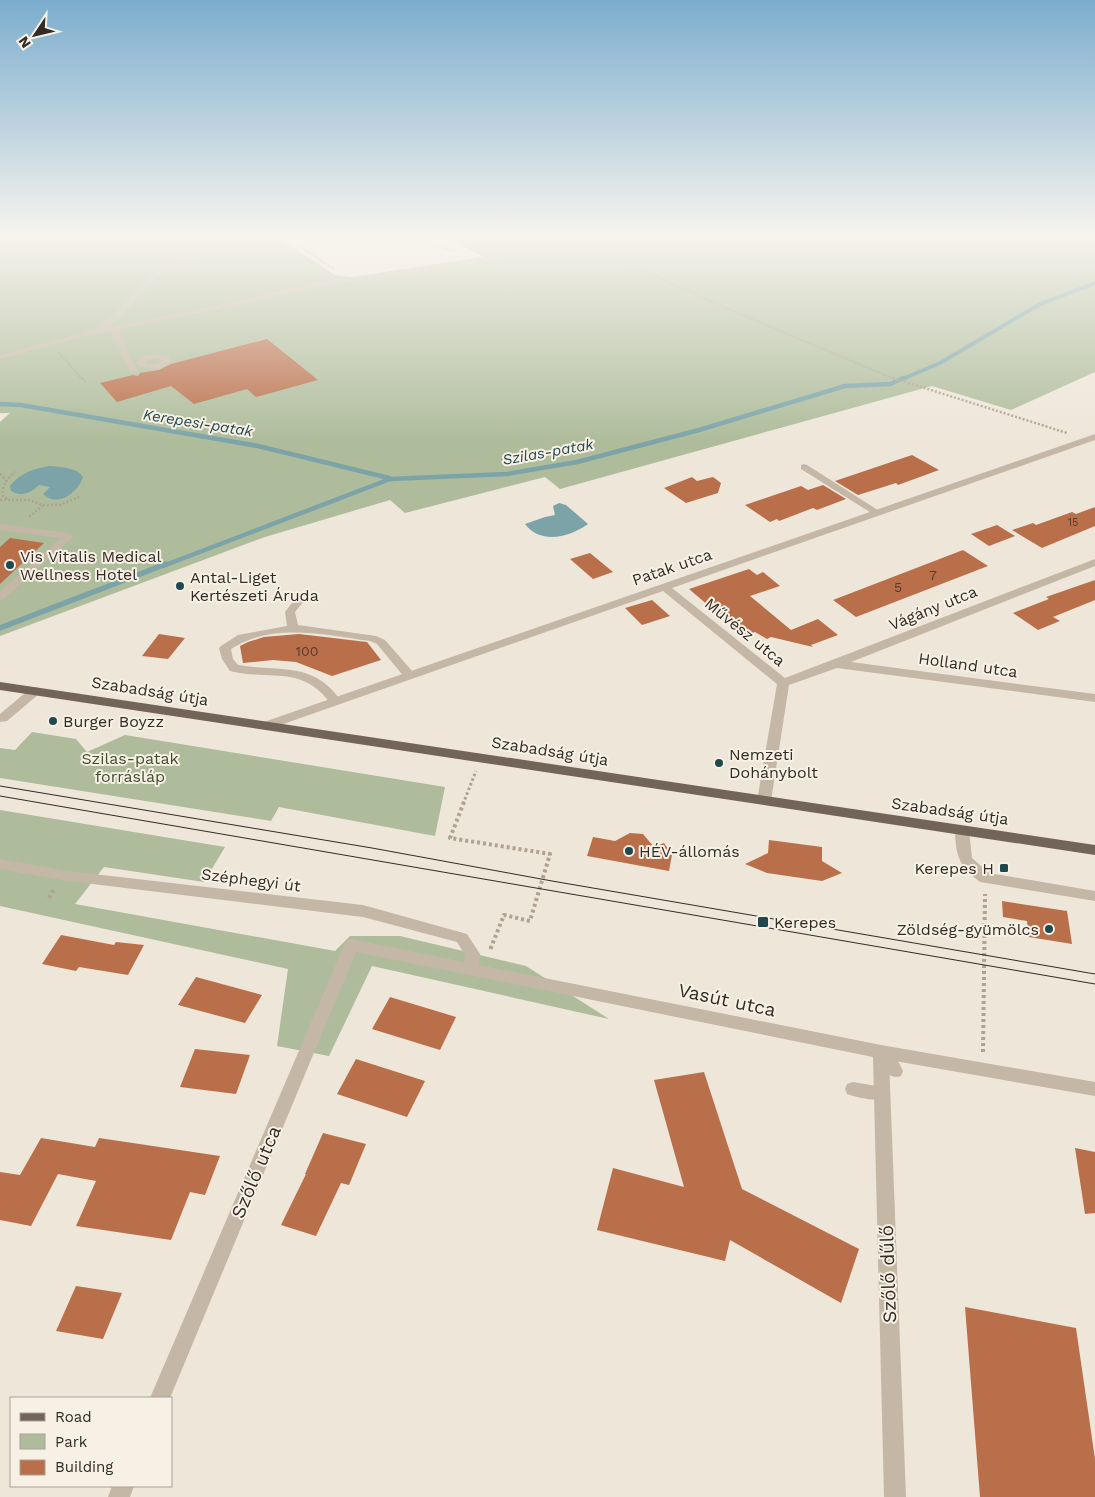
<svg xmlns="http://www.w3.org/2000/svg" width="1095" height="1497" font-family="'Work Sans',sans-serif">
	<rect width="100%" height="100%" fill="#eee6d9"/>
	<!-- green -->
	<g fill="#aebc9b">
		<path d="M0,234H272L335,275L352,277L484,257L440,234H1095V372L1011,410L932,386L560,489L545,477L405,513L390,500L265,537L0,636V422L10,413H0Z"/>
		<path d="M32,732L76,739L87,752L125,735L445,787L435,836L279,807L271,821L0,778V748L15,750Z"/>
		<path d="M0,810L225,847L204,882L104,867L75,904L335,951L350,936H400L526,966L609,1019L372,966L329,1056L277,1046L288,969L0,906Z"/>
	</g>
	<!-- water -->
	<g fill="#7ba3a8">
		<path d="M49,466C60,467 77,467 83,477C78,493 57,508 43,494L50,487L39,485C31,493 21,497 11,491L10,486C20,473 33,469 49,466Z"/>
		<path d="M559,503L566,505L588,524C570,537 541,545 525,524L545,517L555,515L553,506Z"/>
	</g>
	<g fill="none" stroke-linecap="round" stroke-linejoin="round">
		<!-- stream-far2 -->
		<path stroke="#7ba3a8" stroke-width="4" d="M900,380L940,363L1040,304L1095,283"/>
		<!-- stream-far1 -->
		<g stroke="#7ba3a8" stroke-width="4.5">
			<path d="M0,404L21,405L258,446L389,478"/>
			<path d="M163,566L390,479L507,474L577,462L699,430L845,386L890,384L903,378"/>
		</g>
		<!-- stream -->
		<path stroke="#7ba3a8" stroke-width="5.5" d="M0,628L166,564"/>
	</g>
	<!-- building -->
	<g fill="#ba6f4b">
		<path d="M267,339L318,380L256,397L247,389L194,404L171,386L117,402L100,383L133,375L138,376L140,373L159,370L171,364Z"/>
		<path d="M912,455L939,470L898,485L896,483L858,495L835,481Z"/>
		<path d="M692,477L697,481L713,477L721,483L718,493L686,503L664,488Z"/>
		<path d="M823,485L846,499L817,510L813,508L779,521L777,519L770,522L745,505L801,486L808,490Z"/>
		<path d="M1095,507V526L1042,548L1012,530L1033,523L1036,525L1072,512L1076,514Z"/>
		<path d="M997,525L1015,536L989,546L971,534Z"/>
		<path d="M10,538L44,543L0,584V547Z"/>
		<path d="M963,550L988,566L856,617L833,600Z"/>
		<path d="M590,553L613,572L593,579L570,559Z"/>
		<path d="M749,569L757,575L763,572L780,586L750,596L791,630L818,619L838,635L811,645L813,647L771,637L767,639L755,632L744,636L689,589Z"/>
		<path d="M1095,580V600L1053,617L1060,621L1038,630L1013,613L1049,599L1046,597Z"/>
		<path d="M652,600L670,616L642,625L625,608Z"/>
		<path d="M159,634L185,638L168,659L142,656Z"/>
		<path d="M299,634L367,642L381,660L332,676L296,662L273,660L243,663L240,646L248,642L264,637Z"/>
		<path d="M630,833L643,834L654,847L664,843L672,855L669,871L587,856L593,837L615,841Z"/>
		<path d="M769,840L822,847V861L842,873L822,881L767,873L745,864L768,853Z"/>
		<path d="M1002,901L1067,911L1072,944L1029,937L1027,921L1003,917Z"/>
		<path d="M61,935L114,945L116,942L144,945L128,975L79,967L76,971L42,964Z"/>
		<path d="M196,977L262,995L245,1023L178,1005Z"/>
		<path d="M390,997L456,1017L440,1050L372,1029Z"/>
		<path d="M195,1049L250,1055L236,1094L180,1087Z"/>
		<path d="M356,1059L425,1081L407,1117L337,1094Z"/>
		<path d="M704,1072L742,1189L859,1249L841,1303L730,1240L725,1261L597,1230L613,1168L684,1187L654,1080Z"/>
		<path d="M323,1133L366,1144L349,1185L341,1183L316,1236L281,1225L306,1174H305Z"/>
		<path d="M41,1138L95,1147L99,1138L220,1156L205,1195L190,1192L171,1240L76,1226L96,1181L58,1174L31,1226L0,1220V1172L20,1175Z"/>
		<path d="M1075,1148L1095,1152V1213L1085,1214Z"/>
		<path d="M76,1286L122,1293L103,1339L56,1331Z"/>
		<path d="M965,1307L1076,1328L1095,1459V1497H980Z"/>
	</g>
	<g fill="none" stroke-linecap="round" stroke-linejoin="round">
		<!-- path-far3 -->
		<g stroke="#b0a191" stroke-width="2" stroke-dasharray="1 1" stroke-linecap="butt">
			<path d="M589,246L728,309L897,380"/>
			<path d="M334,269L298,245L339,236L350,237L365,244L416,241L455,251"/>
			<path d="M58,352L83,380"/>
		</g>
		<!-- path-far2 -->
		<g stroke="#b0a191" stroke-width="2.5" stroke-dasharray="2 2" stroke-linecap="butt">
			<path d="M82,378L85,382"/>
			<path d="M893,378L1067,433"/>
			<path d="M0,474L6,480"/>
			<path d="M7,499L3,496C2,485 7,479 15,472"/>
			<path d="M0,500H29L43,505L29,517"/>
			<path d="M43,505H60L81,496"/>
		</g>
		<!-- path-far1 -->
		<path stroke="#b0a191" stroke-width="3" stroke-dasharray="2.5 2.5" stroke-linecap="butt" d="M463,804L476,771"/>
		<!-- path -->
		<g stroke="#b0a191" stroke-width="4" stroke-dasharray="3 3" stroke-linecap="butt">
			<path d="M464,802L450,838L550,854L530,921L504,915L490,950"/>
			<path d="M49,898L54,889"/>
			<path d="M983,1052L985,894"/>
		</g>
		<!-- service -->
		<g fill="#c5b7a6" fill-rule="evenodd">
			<path d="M111,326L118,328L138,372L137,374L130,372L110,328Z"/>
			<path d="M157,354L170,356L171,362C162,370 146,372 136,363L142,356ZM157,358L163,361L154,364L145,363L147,360Z"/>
			<path d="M804,464L807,465L881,512L876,515L873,514L801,469V465Z"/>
			<path d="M0,524L69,533L74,536L4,599L0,600V591L61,538L0,530Z"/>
			<path d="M299,598L304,601L295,612L298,625L376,636L385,640L413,672L415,675L413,678H405L377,644L370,641C324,635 272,622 231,649L233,659L238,665C279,672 314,661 341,701L339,704H331C302,664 270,681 230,671L222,659L219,648L221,646L238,635L287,626L285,612L295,599Z"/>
			<path d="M35,687L39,688L41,691L39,694L7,721L0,722V714L31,688Z"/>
			<path d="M962,826L967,828L969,831L972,858L989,873L1095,891V901L980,882C959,866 956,857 955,831L957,828Z"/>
			<path d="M881,1045C891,1049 899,1062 903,1071L901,1076C887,1081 878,1063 873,1052L875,1047Z"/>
			<path d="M853,1082L888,1088L890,1093L888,1098C877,1102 858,1098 847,1094L845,1089L847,1084Z"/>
		</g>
		<!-- minor -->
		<g fill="#c5b7a6" fill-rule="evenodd">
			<path d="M250,234H257L160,273L118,320L106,328L238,301L313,283L487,257L585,234H594L487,261L313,287L238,305L81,337L0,359V355L97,329V326L112,316L156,271Z"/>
			<path d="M1095,434V440L672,588L785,678L1095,559V566L851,662L1095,694V702L837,668L789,685L771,801L769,804H759L757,801L777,684L663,591L269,729H261L259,726L261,723Z"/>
			<path d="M0,859L68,871L363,905L467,934L480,954L479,965L881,1045L1095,1082V1096L889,1060L906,1497H884L873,1057L356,952L170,1398H150L346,941L351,939L464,962L465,955L457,942L363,917L68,881L0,869Z"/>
			<path d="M112,1486H134L130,1497H108Z"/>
		</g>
		<!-- primary -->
		<path fill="#736459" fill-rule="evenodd" d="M0,682L1095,845V855L0,690Z"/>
		<!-- tram -->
		<g stroke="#322b26" stroke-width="1">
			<path d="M0,786L372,848L552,881L1095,974"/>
			<path d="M0,796L1095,984"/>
		</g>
	</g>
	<!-- sky -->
	<linearGradient id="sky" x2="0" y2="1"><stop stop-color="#7cadce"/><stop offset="0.53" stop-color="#f7f4ee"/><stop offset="1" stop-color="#f7f4ee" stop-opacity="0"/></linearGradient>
	<rect width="1095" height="443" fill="url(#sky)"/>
	<!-- markers -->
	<g fill="#20484f" stroke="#f7f0e5" stroke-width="2">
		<circle cx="10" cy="565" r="5"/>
		<circle cx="180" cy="586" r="5"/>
		<circle cx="53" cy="721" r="5"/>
		<circle cx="719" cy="763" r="5"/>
		<circle cx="629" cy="851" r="5"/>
		<rect x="999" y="863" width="10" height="10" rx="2.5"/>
		<rect x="757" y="916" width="12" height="12" rx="2.5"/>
		<circle cx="1049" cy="929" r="5"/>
	</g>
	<g text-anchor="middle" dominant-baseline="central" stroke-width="4" stroke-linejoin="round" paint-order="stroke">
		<!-- far-number labels -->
		<g font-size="11" fill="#543c2f">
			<text x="1073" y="522">15</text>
		</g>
		<!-- number labels -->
		<g font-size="14" fill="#543c2f">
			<text x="933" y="575">7</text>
			<text x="898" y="587">5</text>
			<text x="307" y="651">100</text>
		</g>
		<!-- far-water labels -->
		<g font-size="15" font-style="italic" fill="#20484f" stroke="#f7f0e5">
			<text transform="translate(198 423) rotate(9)">Kerepesi-patak</text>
			<text transform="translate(548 452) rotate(-10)">Szilas-patak</text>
		</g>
		<!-- poi labels -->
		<g font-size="16" fill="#322b26" stroke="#f7f0e5" text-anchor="start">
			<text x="20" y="556">Vis Vitalis Medical<tspan x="20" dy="18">Wellness Hotel</tspan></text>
			<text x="190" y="577">Antal-Liget<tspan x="190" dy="18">Kertészeti Áruda</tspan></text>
			<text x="63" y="721">Burger Boyzz</text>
			<text x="729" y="754">Nemzeti<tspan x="729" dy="18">Dohánybolt</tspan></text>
			<text x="639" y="851">HÉV-állomás</text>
			<text x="994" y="868" text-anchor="end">Kerepes H</text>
			<text x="774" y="922">Kerepes</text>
			<text x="1039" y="929" text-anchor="end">Zöldség-gyümölcs</text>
		</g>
		<!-- street labels -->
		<g font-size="16" fill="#322b26" stroke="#f7f0e5">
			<text transform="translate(672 567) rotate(-19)">Patak utca</text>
			<text transform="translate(933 608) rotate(-22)">Vágány utca</text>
			<text transform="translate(745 632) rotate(39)">Művész utca</text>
			<text transform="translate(968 665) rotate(8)">Holland utca</text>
			<text transform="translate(150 691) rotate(9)">Szabadság útja</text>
			<text transform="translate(550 751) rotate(9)">Szabadság útja</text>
			<text transform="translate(950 811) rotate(8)">Szabadság útja</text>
			<text transform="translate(251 880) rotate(7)">Széphegyi út</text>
		</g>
		<!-- park labels -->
		<g font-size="16" fill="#3f4e2d" stroke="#f7f0e5">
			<text x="130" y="758">Szilas-patak<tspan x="130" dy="18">forrásláp</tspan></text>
		</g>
		<!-- near-street labels -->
		<g font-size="19" fill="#322b26" stroke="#f7f0e5">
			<text transform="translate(727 1000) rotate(12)">Vasút utca</text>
			<text transform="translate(256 1172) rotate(-67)">Szőlő utca</text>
			<text transform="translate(888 1274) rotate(-92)">Szőlő dűlő</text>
		</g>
	</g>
	<!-- legend -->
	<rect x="10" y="1397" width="162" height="90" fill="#f7f0e5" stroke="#a8a199"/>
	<rect x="20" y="1413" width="25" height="8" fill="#736459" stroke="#a8a199"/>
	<text x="55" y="1422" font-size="15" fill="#322b26">Road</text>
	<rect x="20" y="1434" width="25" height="15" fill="#aebc9b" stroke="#a8a199"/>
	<text x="55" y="1447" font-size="15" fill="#322b26">Park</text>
	<rect x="20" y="1460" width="25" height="15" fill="#ba6f4b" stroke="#a8a199"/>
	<text x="55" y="1472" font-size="15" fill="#322b26">Building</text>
	<!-- north arrow -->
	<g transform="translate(35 35) rotate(235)" stroke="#f7f0e5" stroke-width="4" paint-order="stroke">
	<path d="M0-4L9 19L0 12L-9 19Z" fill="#322b26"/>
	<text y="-8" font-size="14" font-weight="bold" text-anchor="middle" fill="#322b26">N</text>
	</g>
</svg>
